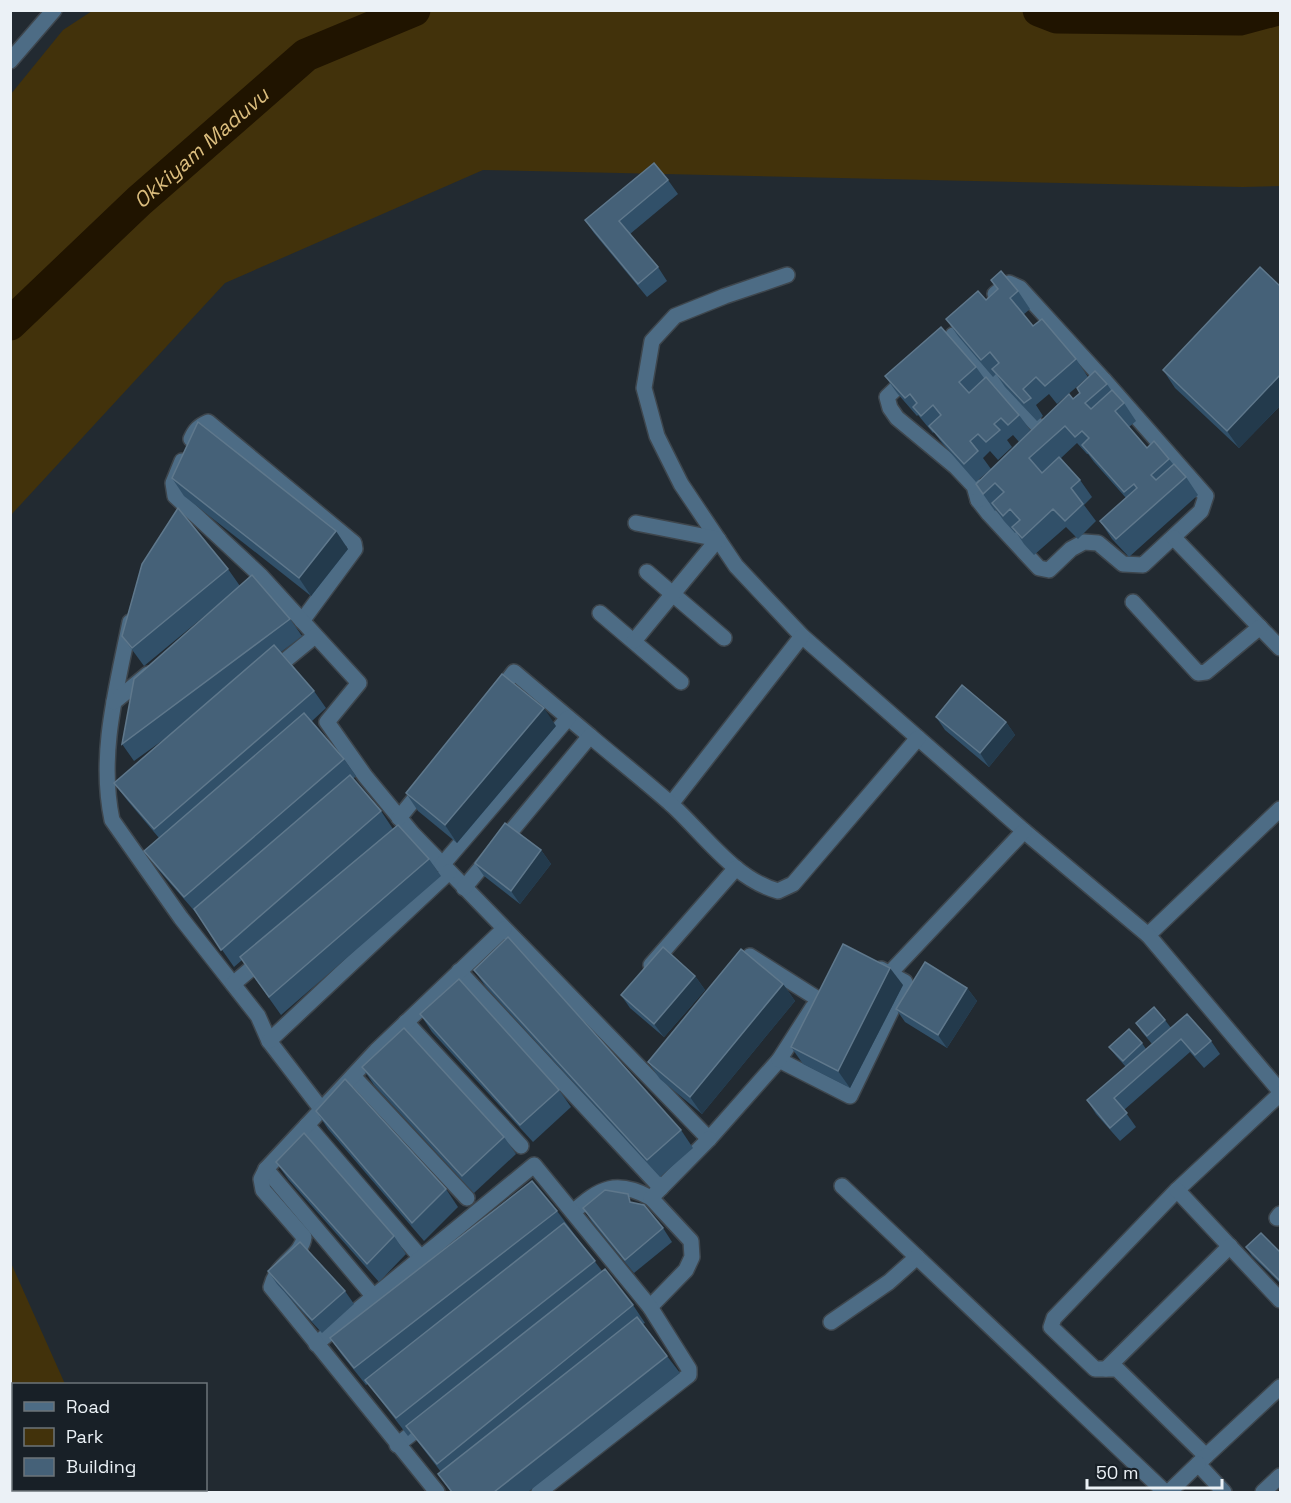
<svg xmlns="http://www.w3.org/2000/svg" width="1291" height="1503" font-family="'Space Grotesk',sans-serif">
	<rect width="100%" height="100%" fill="#222a31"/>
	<!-- green -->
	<g fill="#42320b">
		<path d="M92,11H1280V186L1243,187L483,170L225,283L11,515V94L63,30Z"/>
		<path d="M11,1263L65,1384H14V1490H112L114,1492H11Z"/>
	</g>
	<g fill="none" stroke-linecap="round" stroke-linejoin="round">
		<!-- river -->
		<g stroke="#201400" stroke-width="33">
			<path d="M1039,10L1057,17L1240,19L1274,10"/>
			<path id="s1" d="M10,324L139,201L306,55L414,10"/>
		</g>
		<defs>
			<g id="minor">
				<path d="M10,61L54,10"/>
				<path d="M787,275L725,296L675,316L652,341L644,388L657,436L681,484L736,566L802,636L1024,831L1148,935L1280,809"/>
				<path d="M995,294L1009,283L1020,288L1104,380"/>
				<path d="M953,335L1046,435"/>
				<path d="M908,377L887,397L890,408L897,418L956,467L974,486L978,500L989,514L1039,568L1049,570L1071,549L1084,542L1098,543L1123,564L1143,565L1201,511L1206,496L1104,380L1089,395"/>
				<path d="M191,439C195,430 199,426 208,422L354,543L355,549L302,621"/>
				<path d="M182,461L173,483L175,496L261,576L359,683L327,722L365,776L412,833L709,1139L779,1060L850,1096L905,982L881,969"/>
				<path d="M978,500L997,481"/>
				<path d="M1174,538L1280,648"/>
				<path d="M647,572L724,638"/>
				<path d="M1133,602L1198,673L1206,672L1260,627"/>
				<path d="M600,613L681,682"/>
				<path d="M130,622C117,687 98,754 112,820L181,918L258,1016L269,1041L322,1110"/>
				<path d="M634,641L718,539L636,523"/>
				<path d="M271,672L315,636"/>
				<path d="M496,695L514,672L590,736"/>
				<path d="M114,702L148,674"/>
				<path d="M671,804L802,636"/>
				<path d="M399,818L424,787"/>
				<path d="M442,865L568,718"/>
				<path d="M464,888L590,736C617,759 645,781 671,804C704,834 734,879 778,891L793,884L918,738"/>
				<path d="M1148,935L1280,1091"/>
				<path d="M651,965L736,868"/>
				<path d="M738,970L750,956L818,999"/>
				<path d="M459,971L661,1188"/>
				<path d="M889,974L1024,831"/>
				<path d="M233,984L265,957"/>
				<path d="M406,1022L521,1146"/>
				<path d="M269,1041L449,872"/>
				<path d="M779,1060L813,1007"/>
				<path d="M353,1076L467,1198"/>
				<path d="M1280,1094L1177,1190L1054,1318L1051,1327L1095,1369H1117L1206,1456L1280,1387"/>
				<path d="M307,1125L421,1258"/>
				<path d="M266,1169L374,1297"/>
				<path d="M842,1186L1165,1492"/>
				<path d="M1177,1190L1280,1300"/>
				<path d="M573,1212C600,1188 616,1179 651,1198"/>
				<path d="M1277,1218L1280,1214"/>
				<path d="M650,1307L686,1270L692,1257L691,1241L651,1198L709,1139"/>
				<path d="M831,1322L889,1282L917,1257"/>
				<path d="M316,1344L534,1165L650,1307L689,1369V1375L539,1492"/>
				<path d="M1106,1369L1230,1246"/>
				<path d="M397,1445L428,1421"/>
				<path d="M1206,1456L1198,1464L1224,1492"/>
				<path d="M437,1492L271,1287C277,1262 302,1256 304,1237L263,1190L261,1179L266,1169L376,1051L504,929"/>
				<path d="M1169,1492L1198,1464"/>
				<path d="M1263,1492L1280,1476"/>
			</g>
		</defs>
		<!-- minor casing -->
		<use href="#minor" stroke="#3e464d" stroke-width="18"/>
		<!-- minor -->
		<use href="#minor" stroke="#4d6c85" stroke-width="15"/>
	</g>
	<!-- wall -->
	<g fill="#315069">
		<path d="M668,180L678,194L630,234L658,267L667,281L647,297L594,233L585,220Z"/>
		<path d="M991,280L1018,291L1030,309L1023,315L1033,326L1076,359L1088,377L1057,404L1049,394L1036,405L1043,416L1037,421L1005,387L996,374L993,377L958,336L946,319L986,300L998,289Z"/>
		<path d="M1281,287V405L1239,448L1175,388L1163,370Z"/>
		<path d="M976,367L984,378L1019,415L1031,431L1080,393L1077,388L1107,384L1111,390L1124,403L1136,421L1129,427L1147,448L1169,459L1173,464L1186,477L1198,495L1129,557L1112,539L1100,521L1126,498L1094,462L1088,454H1087L1077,443L1061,458L1080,480L1092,497L1084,505L1096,521L1078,539L1066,527L1034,555L1024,544L1016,532L1015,533L1004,521L996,510L995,511L976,484L1019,442L1013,435L1007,440L1012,447L998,460L990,451L983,458L991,469L976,482L942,443L934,432L933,433L918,415L917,416L897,393L885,376Z"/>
		<path d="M172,478L348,549L311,596L184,496Z"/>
		<path d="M228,569L240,586L290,619L302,636L281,652L314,691L326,708L312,721L344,759L356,776L353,779L381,811L393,829L429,859L441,876L281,1015L242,960L234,967L197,914L157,868L144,851L159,838L127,800L114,783L170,735L134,761L122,744L224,600L144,666L122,636Z"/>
		<path d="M936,717L1006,722L1015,735L989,767L945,730Z"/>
		<path d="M556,726L457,843L418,811L406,793Z"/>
		<path d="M541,850L551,864L520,904L484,876L475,863Z"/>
		<path d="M474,970L681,1130L693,1148L660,1177L486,987Z"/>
		<path d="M695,976L705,990L664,1037L630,1008L621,995Z"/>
		<path d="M783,984L795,1001L702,1114L660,1079L648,1062Z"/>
		<path d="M903,985L850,1088L803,1064L791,1047Z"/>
		<path d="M967,988L977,1001L947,1048L905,1022L896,1009Z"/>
		<path d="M420,1014L559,1090L571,1107L533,1142L432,1032Z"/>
		<path d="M1165,1020L1171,1028L1211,1041L1220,1054L1204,1068L1190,1052L1124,1110L1136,1127L1120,1141L1096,1114L1087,1100L1126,1067L1116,1056L1109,1047L1142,1043L1146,1049L1152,1044L1142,1032L1136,1023Z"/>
		<path d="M362,1067L504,1137L516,1154L474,1193L374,1085Z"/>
		<path d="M316,1111L446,1189L458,1207L424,1241L328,1129Z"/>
		<path d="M276,1162L394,1236L406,1254L379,1282L288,1179Z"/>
		<path d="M634,1203L663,1228L672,1242L634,1273L592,1222L583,1208Z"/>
		<path d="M557,1211L602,1271L633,1305L645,1323L643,1324L667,1356L680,1373L528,1492H451L438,1474L441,1472L411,1433L408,1436L368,1384L366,1385L342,1355L330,1338Z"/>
		<path d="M1246,1247L1281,1253V1284L1252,1256Z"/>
		<path d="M268,1271L345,1291L354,1304L322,1333L277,1284Z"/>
	</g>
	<!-- shaded-wall -->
	<g fill="#233a4c">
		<path d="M1281,374V405L1239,448L1227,431Z"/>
		<path d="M336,531L348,549L311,596L299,578Z"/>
		<path d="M544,708L556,726L457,843L445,825Z"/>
		<path d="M1006,722L1015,735L989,767L980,753Z"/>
		<path d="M541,850L551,864L520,904L511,891Z"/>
		<path d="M890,968L903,985L850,1088L838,1071Z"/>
		<path d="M695,976L705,990L664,1037L654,1024Z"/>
		<path d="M783,984L795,1001L702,1114L690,1097Z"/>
		<path d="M967,988L977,1001L947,1048L938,1035Z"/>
	</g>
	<!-- building -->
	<g fill="#456178" stroke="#5f788c" stroke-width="1.5">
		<path d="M654,163L668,180L619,221L658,267L638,284L585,220Z"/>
		<path d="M1260,267L1281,287V374L1227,431L1163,370Z"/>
		<path d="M1001,271L1018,291L1010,298L1033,326L1042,319L1076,359L1045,386L1036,377L1023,389L1031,398L1024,403L992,369L999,363L990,352L981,360L946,319L978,291L986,300L998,289L991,280Z"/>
		<path d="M941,327L976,367L959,382L969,393L986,377L1019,415L1008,425L1001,418L994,424L1000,430L986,442L978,434L970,441L978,451L964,464L929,426L941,415L933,405L921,416L913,407L917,403L910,394L905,398L885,376Z"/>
		<path d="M1095,371L1107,384L1085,403L1091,409L1112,390L1124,403L1115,411L1147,448L1154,441L1169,459L1151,475L1156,480L1174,464L1186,477L1116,539L1100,521L1137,488L1134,484L1124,492L1082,445L1089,438L1082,431L1075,437L1065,426L1029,458L1042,473L1059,457L1080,480L1071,488L1083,504L1065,521L1053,509L1022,538L1012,527L1020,520L1010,509L1003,516L992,503L1004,492L995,483L983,494L976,484L1069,394L1073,399L1080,393L1077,388Z"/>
		<path d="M198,422L336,531L299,578L172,478Z"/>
		<path d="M178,508L228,569L132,648L122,636L142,564Z"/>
		<path d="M252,575L290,619L122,744L134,679Z"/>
		<path d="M274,645L314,691L154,829L114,783Z"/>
		<path d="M502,674L544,708L445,825L406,793Z"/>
		<path d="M962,685L1006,722L980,753L936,717Z"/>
		<path d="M304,713L344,759L184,897L144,851Z"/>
		<path d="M350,775L381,811L221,950L194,909Z"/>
		<path d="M505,823L541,850L511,891L475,863Z"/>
		<path d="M398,825L429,859L269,997L240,957Z"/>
		<path d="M508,937L681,1130L647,1160L474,970Z"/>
		<path d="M843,944L890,968L838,1071L791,1047Z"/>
		<path d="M663,947L695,976L654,1024L621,995Z"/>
		<path d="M741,949L783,984L690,1097L648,1062Z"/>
		<path d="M925,962L967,988L938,1035L896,1009Z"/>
		<path d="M459,979L559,1090L520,1125L420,1014Z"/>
		<path d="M1154,1007L1165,1020L1147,1036L1136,1023Z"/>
		<path d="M1187,1014L1211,1041L1195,1055L1181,1039L1114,1098L1127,1113L1110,1128L1087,1100Z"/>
		<path d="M404,1028L504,1137L462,1176L362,1067Z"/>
		<path d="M1129,1029L1142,1043L1123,1061L1109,1047Z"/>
		<path d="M345,1079L446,1189L412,1223L316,1111Z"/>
		<path d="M304,1133L394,1236L367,1264L276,1162Z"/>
		<path d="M532,1181L557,1211L354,1368L330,1338Z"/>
		<path d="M605,1190L628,1194L630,1202L644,1205L663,1228L625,1260L583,1208Z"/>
		<path d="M564,1223L595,1261L396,1418L365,1380Z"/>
		<path d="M1261,1233L1281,1253V1282L1246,1247Z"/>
		<path d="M300,1242L345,1291L312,1320L268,1271Z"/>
		<path d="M605,1269L633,1305L437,1464L406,1426Z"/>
		<path d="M637,1317L667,1356L494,1492H452L438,1474Z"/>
	</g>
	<g text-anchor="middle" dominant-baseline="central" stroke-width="6" stroke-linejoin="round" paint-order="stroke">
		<!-- water labels -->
		<g font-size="21" font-style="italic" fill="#dbbd7d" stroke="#182027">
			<text stroke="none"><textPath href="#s1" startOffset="260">Okkiyam Maduvu</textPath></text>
		</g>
	</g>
	<!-- border -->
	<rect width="1291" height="1503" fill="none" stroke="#ebf1f6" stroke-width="24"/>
	<!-- legend -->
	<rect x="12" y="1383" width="195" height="108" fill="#182027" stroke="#6c747a" stroke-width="1.5"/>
	<rect x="24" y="1402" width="30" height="9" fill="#4d6c85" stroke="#6c747a" stroke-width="1.5"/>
	<text x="66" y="1413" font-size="18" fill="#ebf1f6">Road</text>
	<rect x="24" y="1428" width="30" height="18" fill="#42320b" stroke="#6c747a" stroke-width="1.5"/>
	<text x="66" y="1443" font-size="18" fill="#ebf1f6">Park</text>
	<rect x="24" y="1458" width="30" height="18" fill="#456178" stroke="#6c747a" stroke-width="1.5"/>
	<text x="66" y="1473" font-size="18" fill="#ebf1f6">Building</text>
	<!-- scale -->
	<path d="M1087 1479v9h135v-9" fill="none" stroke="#ebf1f6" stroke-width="3"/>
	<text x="1096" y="1479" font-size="18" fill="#ebf1f6" stroke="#182027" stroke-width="4.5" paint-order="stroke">50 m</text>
</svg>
